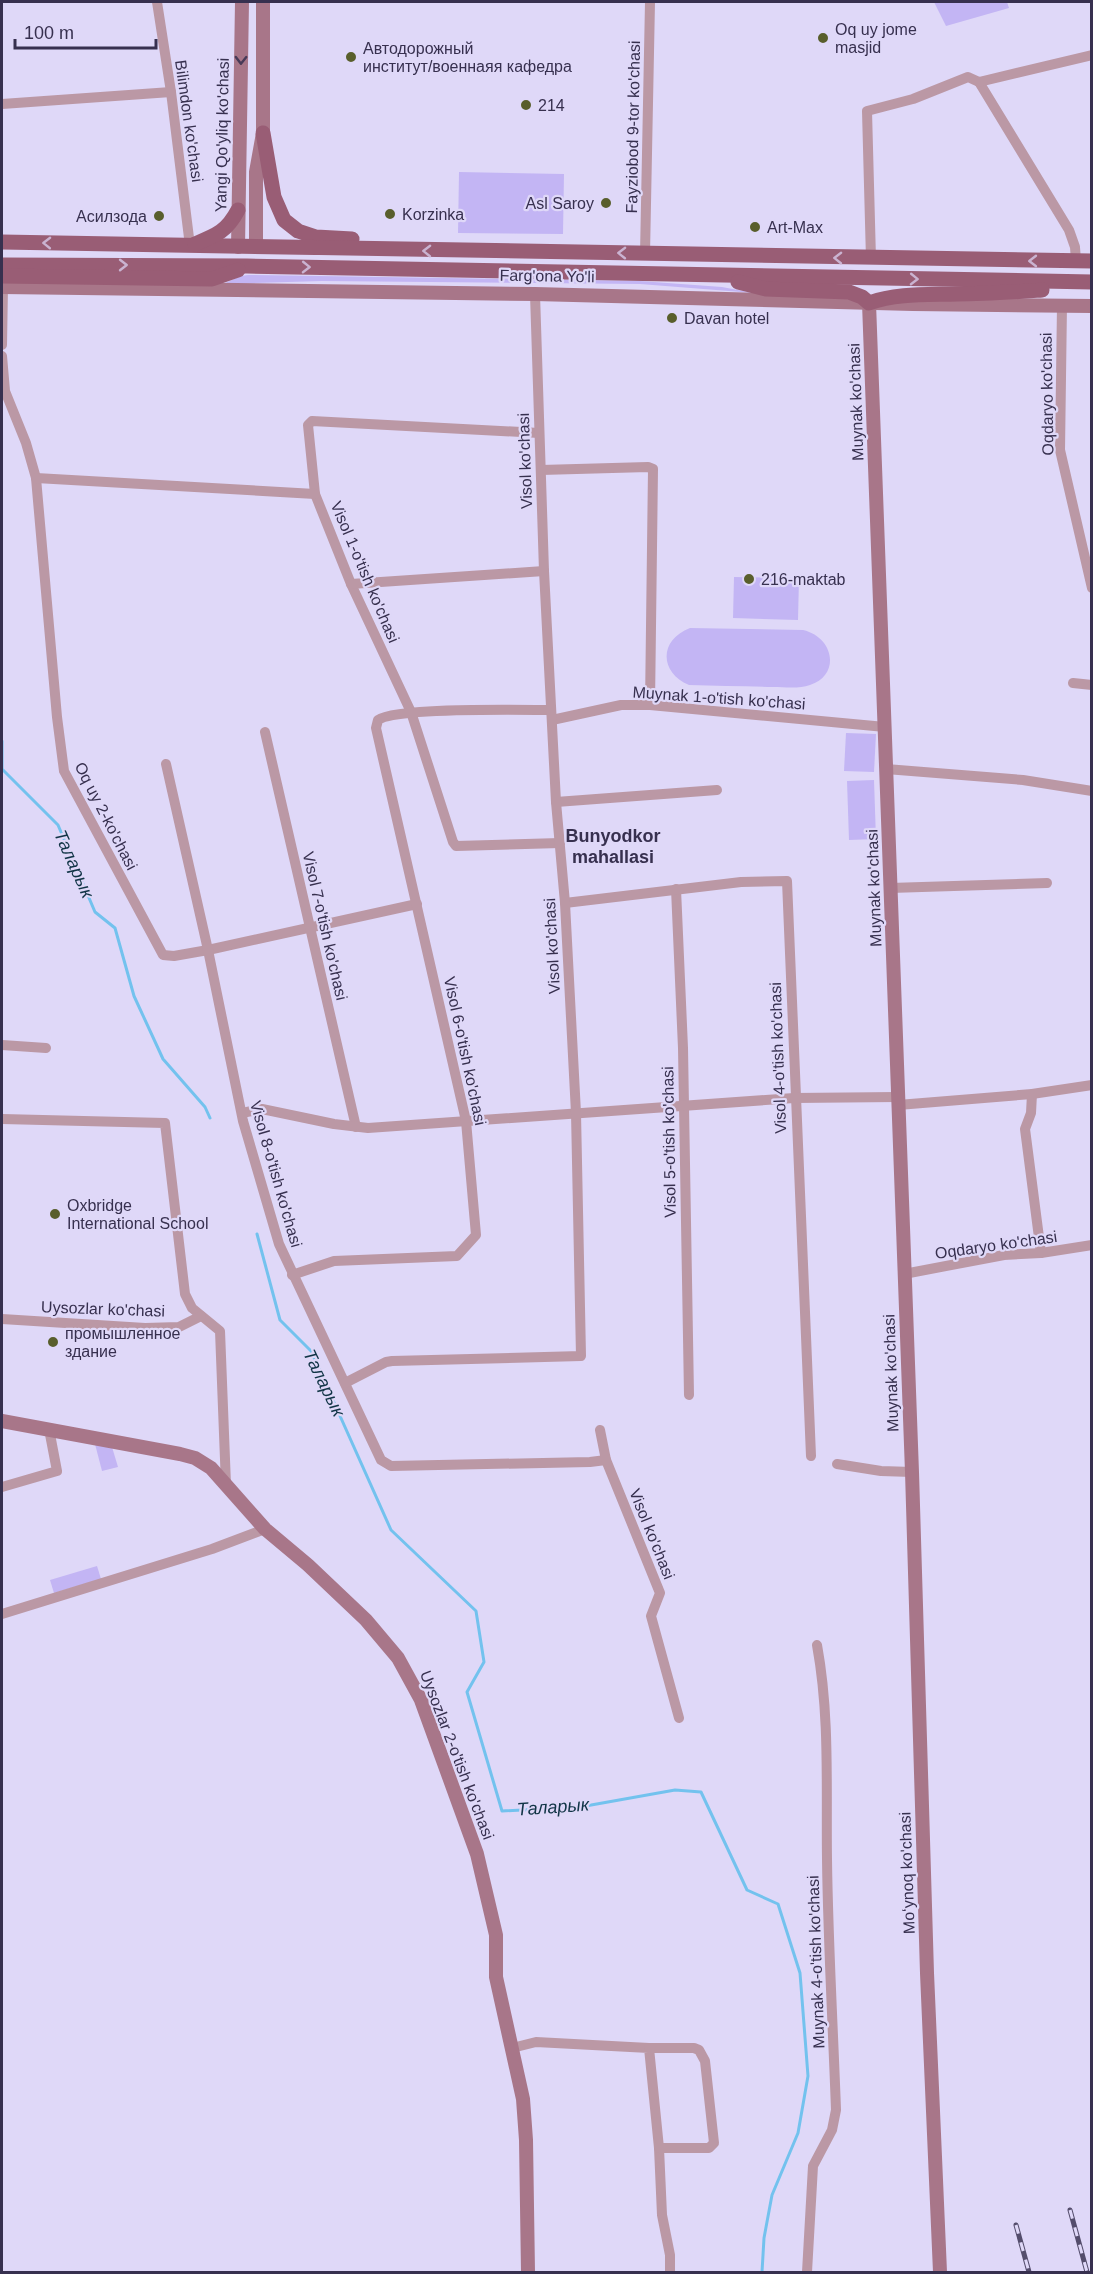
<svg xmlns="http://www.w3.org/2000/svg" width="1093" height="2274" font-family="Helvetica,sans-serif">
	<rect width="100%" height="100%" fill="#dfd8f8"/>
	<!-- green -->
	<g fill="#c3b5f4">
		<path d="M934,2H1007L1009,8L946,26Z"/>
		<path d="M459,172L564,174L563,234L458,233Z"/>
		<path d="M248,275L640,281L722,287L754,293L640,284L322,281L223,284L241,276Z"/>
		<path d="M734,577L799,578L798,620L733,618Z"/>
		<path d="M690,628L803,630C834,637 841,675 810,685C799,689 785,687 773,687C745,686 717,686 689,685C659,672 659,640 690,628Z"/>
		<path d="M846,733L876,734L874,772L844,771Z"/>
		<path d="M874,780L876,839L849,840L847,781Z"/>
		<path d="M95,1444L112,1447L118,1467L102,1471Z"/>
		<path d="M97,1566L101,1579L54,1593L50,1580Z"/>
	</g>
	<g fill="none" stroke-linecap="round" stroke-linejoin="round">
		<!-- stream -->
		<g stroke="#73c2ee" stroke-width="3">
			<path d="M2,741V769L58,825L95,912L115,928L134,996L163,1059L205,1107L210,1118"/>
			<path d="M257,1234L280,1320L311,1351L391,1530L476,1611L484,1662L467,1692L502,1811L580,1807L675,1790L701,1792L747,1890L778,1904L800,1973L808,2076L798,2133L772,2195L764,2238L762,2272"/>
		</g>
		<!-- street -->
		<g stroke="#bb98a5" stroke-width="10">
			<path d="M157,2L171,92L190,246"/>
			<path d="M979,82L1069,230L1075,247L1076,261"/>
			<path d="M2,104L171,92"/>
			<path d="M645,254L650,2"/>
			<path d="M871,259L867,111L913,99L968,77L979,82L1092,55"/>
			<path d="M1062,305L1060,450L1092,588"/>
			<path d="M2,345L3,287"/>
			<path d="M2,356L5,391L26,443L36,478L57,717L64,771L163,955L174,956L208,950L417,904"/>
			<path d="M539,433L312,421L308,425L315,494L351,584L411,712L453,842L456,846L560,843"/>
			<path d="M541,470L648,467L653,469L650,705"/>
			<path d="M36,478L315,494"/>
			<path d="M351,584L544,571"/>
			<path d="M1073,683L1092,685"/>
			<path d="M552,720L621,705H650L885,727"/>
			<path d="M265,732L356,1127"/>
			<path d="M166,764L208,950L243,1121L279,1244L381,1460L391,1466L590,1462L606,1460"/>
			<path d="M886,769L1023,780L1092,791"/>
			<path d="M556,802L717,790"/>
			<path d="M890,888L1047,883"/>
			<path d="M676,889L683,1048L689,1395"/>
			<path d="M565,903L741,882L787,881L811,1456"/>
			<path d="M2,1045L46,1048"/>
			<path d="M1032,1094L1031,1113L1025,1129L1041,1253"/>
			<path d="M898,1105L1032,1094L1092,1085"/>
			<path d="M242,1113L262,1109L334,1124L368,1128L794,1098L897,1097"/>
			<path d="M2,1119L165,1123L185,1294L192,1308L220,1331L226,1485"/>
			<path d="M904,1274L1004,1255L1041,1253L1092,1245"/>
			<path d="M292,1275L334,1261L457,1256L476,1235L466,1121L376,728L378,720C396,707 522,710 551,710"/>
			<path d="M2,1319L145,1328L179,1327L201,1316"/>
			<path d="M345,1383L386,1362L392,1361L581,1356L576,1113L565,903L556,802L544,571L535,294"/>
			<path d="M600,1430L606,1460L660,1593L651,1616L679,1718"/>
			<path d="M837,1464L881,1471L912,1472"/>
			<path d="M2,1487L57,1471L49,1429"/>
			<path d="M2,1614L212,1549L265,1529"/>
			<path d="M512,2048L536,2042L649,2048L659,2148L662,2215L670,2255V2272"/>
			<path d="M649,2048H694L699,2050L705,2061L714,2143L709,2148H659"/>
			<path d="M807,2272L813,2166L832,2130L836,2110C833,2026 828,1942 827,1859C826,1788 830,1716 817,1645"/>
		</g>
		<!-- secondary -->
		<g stroke="#a87689" stroke-width="14">
			<path d="M238,247L242,2"/>
			<path d="M256,247V172L263,133V2"/>
			<path d="M2,287L535,294L913,304L1092,306"/>
			<path d="M869,303L912,1472L927,1973L940,2272"/>
			<path d="M2,1421L180,1454L195,1458L211,1468L265,1529L308,1565L366,1620L398,1658L421,1700L477,1854L496,1935V1977L523,2099L526,2140L528,2272"/>
		</g>
		<!-- primary -->
		<g stroke="#995d75" stroke-width="15">
			<path d="M263,133L274,197L284,220L298,231L316,237L352,239"/>
			<path d="M2,242L1092,261"/>
			<path d="M195,244C217,235 227,231 238,210"/>
			<path d="M2,265L247,266L1092,282"/>
			<path d="M2,276L212,279L238,270"/>
			<path d="M738,282L766,289L849,292L862,297L869,303C897,293 928,295 957,294C986,294 1013,292 1042,290"/>
		</g>
		<defs>
			<g id="rail">
				<path d="M1070,2210L1087,2272"/>
				<path d="M1016,2225L1029,2272"/>
			</g>
		</defs>
		<!-- rail casing -->
		<use href="#rail" stroke="#544d6c" stroke-width="5"/>
		<!-- rail -->
		<use href="#rail" stroke="#dfd8f8" stroke-width="3" stroke-dasharray="9" stroke-linecap="butt"/>
	</g>
	<!-- one-way arrows -->
	<defs><path id="oneway-chevron" d="M-2-3.5L2.5 0L-2 3.5" fill="none" stroke-width="1.6" stroke-linecap="round" stroke-linejoin="round" transform="scale(1.5)"/></defs>
	<use stroke="#483a58" href="#oneway-chevron" transform="translate(241 60) rotate(91)"/>
	<g stroke="#cab3d1">
		<use href="#oneway-chevron" transform="translate(47 243) rotate(-179)"/>
		<use href="#oneway-chevron" transform="translate(427 251) rotate(-179)"/>
		<use href="#oneway-chevron" transform="translate(622 253) rotate(-179)"/>
		<use href="#oneway-chevron" transform="translate(838 258) rotate(-179)"/>
		<use href="#oneway-chevron" transform="translate(1033 261) rotate(-180)"/>
		<use href="#oneway-chevron" transform="translate(123 265)"/>
		<use href="#oneway-chevron" transform="translate(306 267) rotate(1)"/>
		<use href="#oneway-chevron" transform="translate(914 279) rotate(1)"/>
	</g>
	<!-- markers -->
	<g fill="#595e2c" stroke="#dfd8f8" stroke-width="2">
		<circle cx="823" cy="38" r="6"/>
		<circle cx="351" cy="57" r="6"/>
		<circle cx="526" cy="105" r="6"/>
		<circle cx="606" cy="203" r="6"/>
		<circle cx="390" cy="214" r="6"/>
		<circle cx="159" cy="216" r="6"/>
		<circle cx="755" cy="227" r="6"/>
		<circle cx="672" cy="318" r="6"/>
		<circle cx="749" cy="579" r="6"/>
		<circle cx="55" cy="1214" r="6"/>
		<circle cx="53" cy="1342" r="6"/>
	</g>
	<g text-anchor="middle" dominant-baseline="central" stroke-width="4.5" stroke-linejoin="round" paint-order="stroke">
		<!-- poi labels -->
		<g font-size="16" fill="#37304f" stroke="#dfd8f8" text-anchor="start">
			<text x="835" y="29">Oq uy jome<tspan x="835" dy="18">masjid</tspan></text>
			<text x="363" y="48">Автодорожный<tspan x="363" dy="18">институт/военнаяя кафедра</tspan></text>
			<text x="538" y="105">214</text>
			<text x="594" y="203" text-anchor="end">Asl Saroy</text>
			<text x="402" y="214">Korzinka</text>
			<text x="147" y="216" text-anchor="end">Асилзода</text>
			<text x="767" y="227">Art-Max</text>
			<text x="684" y="318">Davan hotel</text>
			<text x="761" y="579">216-maktab</text>
			<text x="67" y="1205">Oxbridge<tspan x="67" dy="18">International School</tspan></text>
			<text x="65" y="1333">промышленное<tspan x="65" dy="18">здание</tspan></text>
		</g>
		<!-- street labels -->
		<g font-size="16" fill="#37304f" stroke="#dfd8f8">
			<text transform="translate(189 121) rotate(82)">Bilimdon ko'chasi</text>
			<text transform="translate(633 127) rotate(-89)">Fayziobod 9-tor ko'chasi</text>
			<text transform="translate(222 135) rotate(-89)">Yangi Qo'yliq ko'chasi</text>
			<text transform="translate(547 276) rotate(1)">Farg'ona Yo'li</text>
			<text transform="translate(1047 394) rotate(-91)">Oqdaryo ko'chasi</text>
			<text transform="translate(856 402) rotate(-92)">Muynak ko'chasi</text>
			<text transform="translate(525 461) rotate(-92)">Visol ko'chasi</text>
			<text transform="translate(365 572) rotate(67)">Visol 1-o'tish ko'chasi</text>
			<text transform="translate(719 698) rotate(4)">Muynak 1-o'tish ko'chasi</text>
			<text transform="translate(106 816) rotate(63)">Oq uy 2-ko'chasi</text>
			<text transform="translate(874 888) rotate(-92)">Muynak ko'chasi</text>
			<text transform="translate(325 926) rotate(77)">Visol 7-o'tish ko'chasi</text>
			<text transform="translate(552 946) rotate(-93)">Visol ko'chasi</text>
			<text transform="translate(465 1051) rotate(78)">Visol 6-o'tish ko'chasi</text>
			<text transform="translate(778 1058) rotate(-92)">Visol 4-o'tish ko'chasi</text>
			<text transform="translate(669 1142) rotate(-91)">Visol 5-o'tish ko'chasi</text>
			<text transform="translate(276 1174) rotate(74)">Visol 8-o'tish ko'chasi</text>
			<text transform="translate(996 1245) rotate(-8)">Oqdaryo ko'chasi</text>
			<text transform="translate(103 1309) rotate(2)">Uysozlar ko'chasi</text>
			<text transform="translate(891 1373) rotate(-92)">Muynak ko'chasi</text>
			<text transform="translate(652 1534) rotate(68)">Visol ko'chasi</text>
			<text transform="translate(457 1755) rotate(69)">Uysozlar 2-o'tish ko'chasi</text>
			<text transform="translate(907 1873) rotate(-92)">Moʻynoq ko'chasi</text>
			<text transform="translate(816 1962) rotate(-92)">Muynak 4-o'tish ko'chasi</text>
		</g>
		<!-- neighbourhood labels -->
		<g font-size="18" font-weight="bold" fill="#37304f" stroke="#dfd8f8">
			<text x="613" y="836">Bunyodkor<tspan x="613" dy="21">mahallasi</tspan></text>
		</g>
		<!-- water labels -->
		<g font-size="18" font-style="italic" fill="#113446" stroke="#dfd8f8">
			<text transform="translate(74 864) rotate(66)">Таларык</text>
			<text transform="translate(324 1383) rotate(64)">Таларык</text>
			<text transform="translate(553 1807) rotate(-4)">Таларык</text>
		</g>
	</g>
	<!-- border -->
	<rect width="1093" height="2274" fill="none" stroke="#37304f" stroke-width="6"/>
	<!-- scale -->
	<path d="M15 39v9h141v-9" fill="none" stroke="#37304f" stroke-width="3"/>
	<text x="24" y="39" font-size="18" fill="#37304f" stroke="#dfd8f8" stroke-width="4.5" paint-order="stroke">100 m</text>
</svg>
